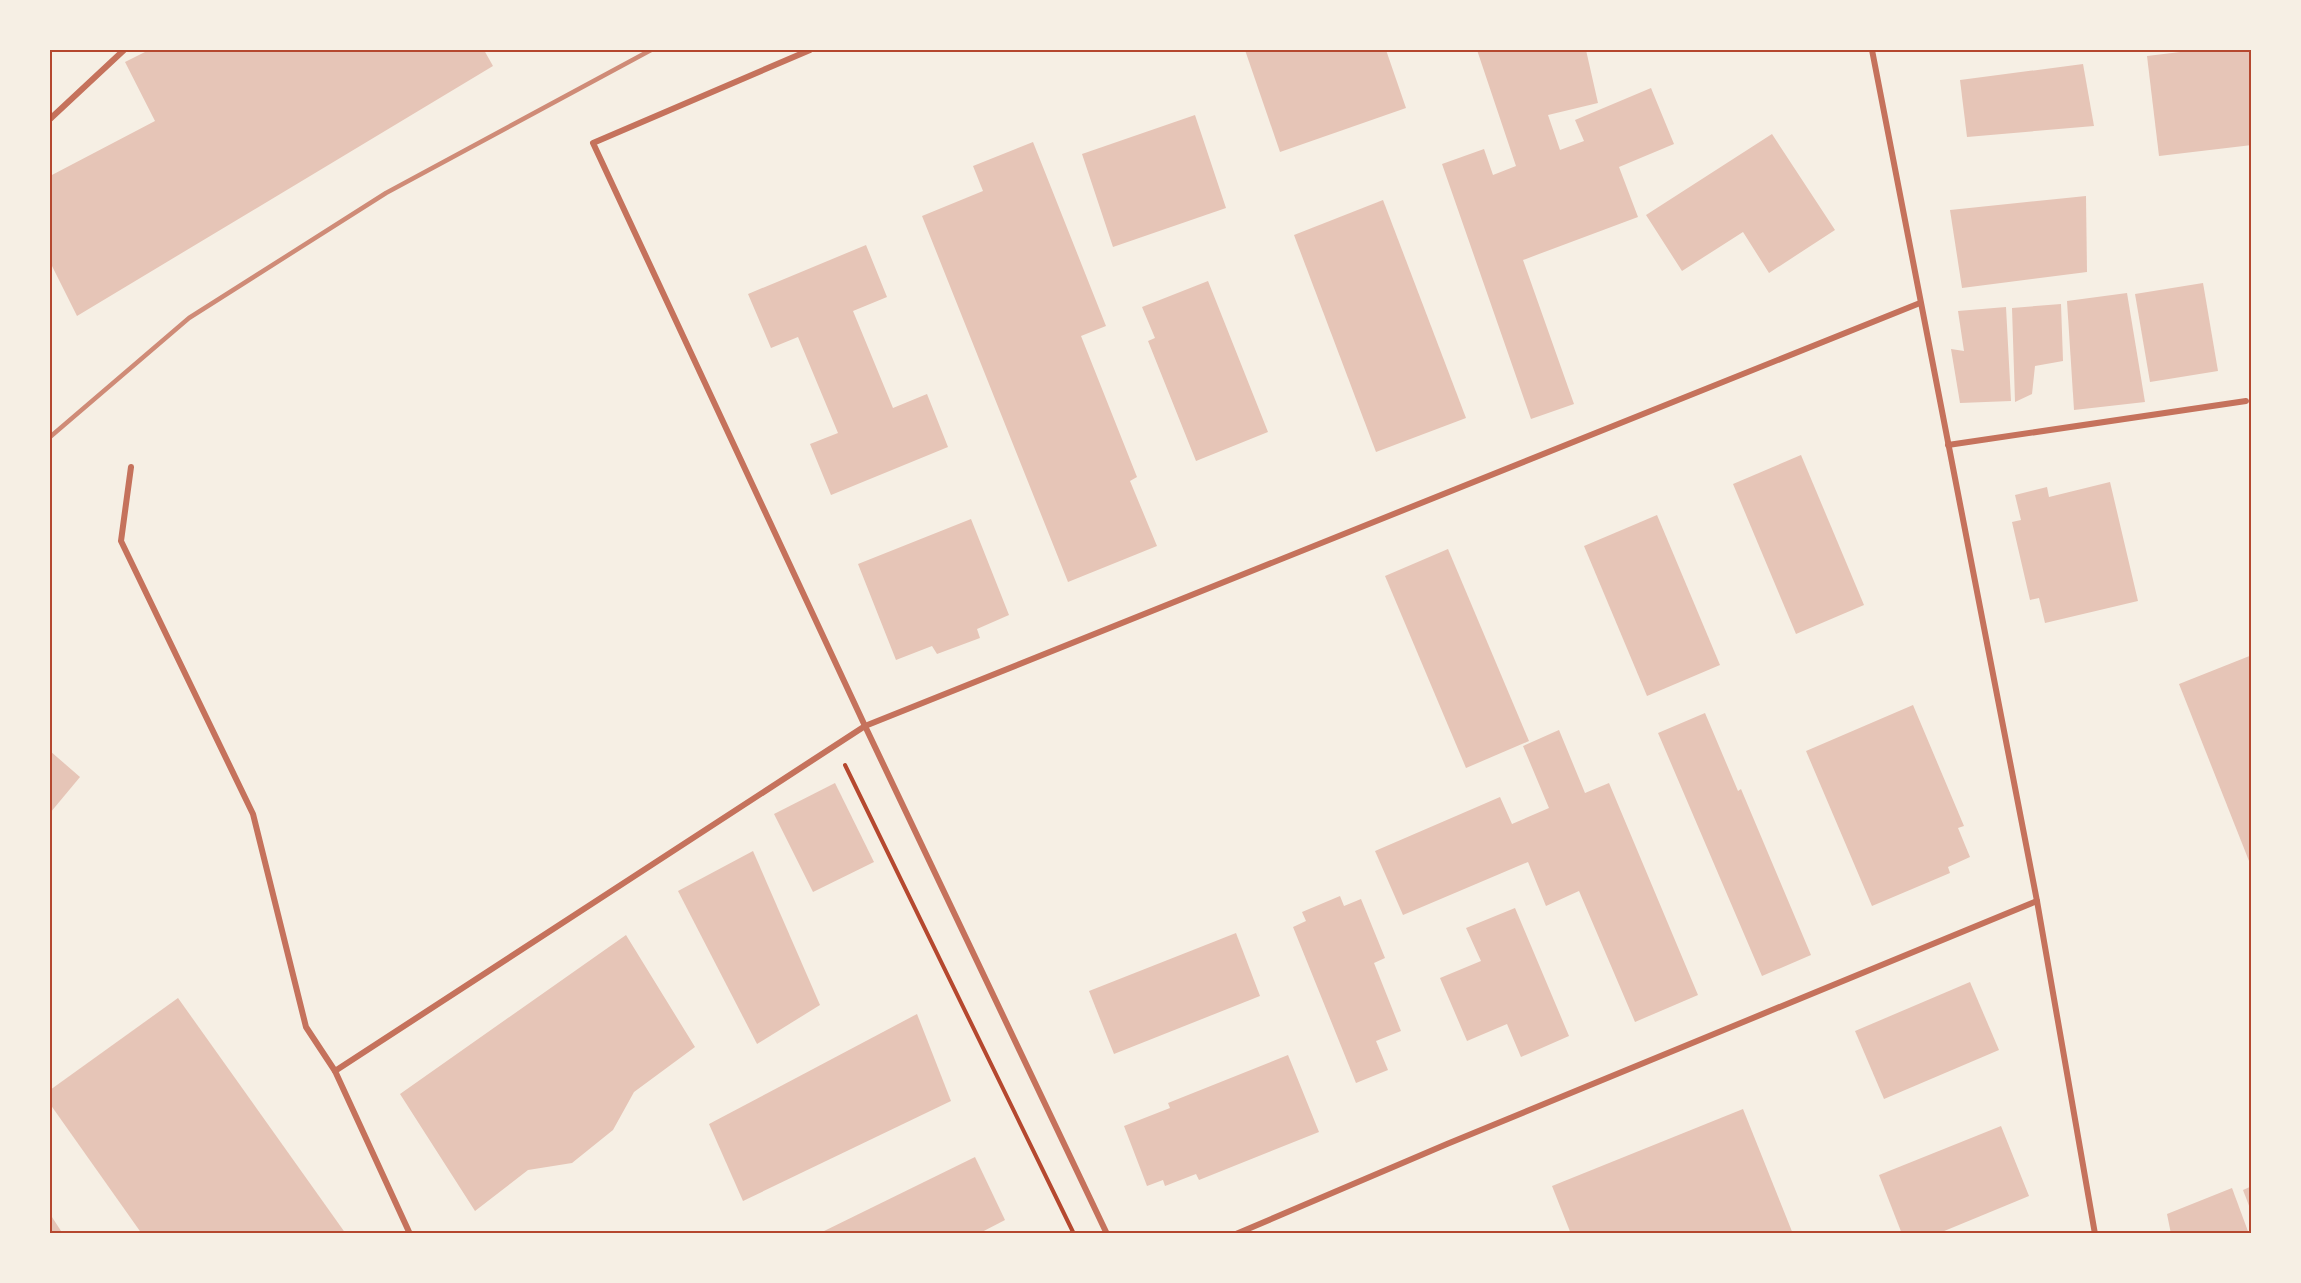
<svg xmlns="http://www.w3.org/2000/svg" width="2301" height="1283" font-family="'Titillium Web',sans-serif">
	<rect width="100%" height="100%" fill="#f6efe4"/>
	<!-- building -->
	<g fill="#e6c5b7">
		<path d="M149,50H484L493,66L77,316L50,262V176L155,121L125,62Z"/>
		<path d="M1245,50H1386L1406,108L1280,152Z"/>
		<path d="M1477,50H1586L1598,103L1548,115L1560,150L1584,141L1575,120L1651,88L1674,144L1619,167L1638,217L1523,260L1574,404L1531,419L1442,164L1484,149L1493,175L1516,166Z"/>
		<path d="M2197,50H2252V145L2159,156L2147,56Z"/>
		<path d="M2083,64L2094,126L1967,137L1960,80Z"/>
		<path d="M1195,115L1226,208L1113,247L1082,154Z"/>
		<path d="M1772,134L1835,230L1769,273L1743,232L1682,271L1646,215Z"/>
		<path d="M1033,142L1106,326L1081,336L1137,477L1130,481L1157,546L1068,582L922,216L983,191L973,166Z"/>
		<path d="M2086,196L2087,272L1962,288L1950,210Z"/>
		<path d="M1383,200L1466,418L1376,452L1294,235Z"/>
		<path d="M866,245L887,297L853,311L893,408L927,394L948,447L831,495L810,444L838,433L798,337L771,348L748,294Z"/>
		<path d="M1208,281L1268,432L1196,461L1148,341L1155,338L1142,307Z"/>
		<path d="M2203,283L2218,371L2150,382L2135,294Z"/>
		<path d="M2127,293L2145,402L2074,410L2067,301Z"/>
		<path d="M2061,304L2063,361L2035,366L2032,394L2015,402L2012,308Z"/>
		<path d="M2006,307L2011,401L1960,403L1951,349L1964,351L1958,311Z"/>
		<path d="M1801,455L1864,605L1796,634L1733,484Z"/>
		<path d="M2110,482L2138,601L2045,623L2039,598L2030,600L2012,522L2021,520L2015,495L2047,487L2049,497Z"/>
		<path d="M1657,515L1720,665L1647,696L1584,546Z"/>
		<path d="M971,519L1009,615L977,629L980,638L937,654L932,646L896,660L858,564Z"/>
		<path d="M1448,549L1529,741L1466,768L1385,576Z"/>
		<path d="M2252,655V866H2251L2179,684Z"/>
		<path d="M1913,705L1964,826L1958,828L1970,857L1948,867L1950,873L1872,906L1806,751Z"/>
		<path d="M1705,713L1738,791L1741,789L1811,955L1762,976L1658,733Z"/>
		<path d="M1559,730L1585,793L1609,783L1698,995L1635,1022L1579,891L1546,906L1528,862L1403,915L1375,851L1500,797L1512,824L1549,808L1523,746Z"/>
		<path d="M50,751L80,777L50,813Z"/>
		<path d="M835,783L874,862L813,892L774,814Z"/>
		<path d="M753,851L820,1005L757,1044L678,891Z"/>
		<path d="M1340,896L1344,906L1361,899L1385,958L1374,963L1401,1031L1376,1041L1388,1070L1356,1083L1293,927L1306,921L1302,912Z"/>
		<path d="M1515,908L1569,1036L1521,1057L1507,1024L1467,1041L1440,978L1481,961L1466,928Z"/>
		<path d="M1236,933L1260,996L1114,1054L1089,991Z"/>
		<path d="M626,935L695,1047L634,1092L613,1130L572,1163L528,1170L475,1211L400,1094Z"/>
		<path d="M1970,982L1999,1050L1884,1099L1855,1031Z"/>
		<path d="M178,998L346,1234H142L50,1104V1090Z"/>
		<path d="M917,1014L951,1101L743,1201L709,1124Z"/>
		<path d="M1288,1055L1319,1132L1199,1180L1196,1174L1165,1186L1163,1180L1147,1186L1124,1126L1170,1108L1168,1103Z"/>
		<path d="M1743,1109L1793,1234H1571L1552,1186Z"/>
		<path d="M2001,1126L2029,1196L1937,1234H1902L1879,1175Z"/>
		<path d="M975,1157L1005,1220L978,1234H818Z"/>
		<path d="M2252,1186V1211H2251L2243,1190Z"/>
		<path d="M2232,1188L2249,1234H2171L2167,1214Z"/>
		<path d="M50,1214L63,1234H50Z"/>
	</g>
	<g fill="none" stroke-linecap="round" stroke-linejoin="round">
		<!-- path -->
		<path stroke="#b5482f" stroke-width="4" d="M845,765L1074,1234"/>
		<!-- minor -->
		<g stroke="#c5725c" stroke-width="6">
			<path d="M810,50L593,143L865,726L1107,1234"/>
			<path d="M1872,50L2037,901L2095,1234"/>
			<path d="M50,119L124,50"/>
			<path d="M1948,445L2246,401"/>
			<path d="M131,467L121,541L253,814L306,1027L335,1071L410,1234"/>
			<path d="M335,1071L865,726L1920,303"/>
			<path d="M1236,1234L1447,1144L2037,901"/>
		</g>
		<!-- rail -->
		<path stroke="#cf8b77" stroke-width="4.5" d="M50,437L189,318L386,193L651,50"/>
	</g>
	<!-- border -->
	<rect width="2301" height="1283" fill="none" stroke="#f6efe4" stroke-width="102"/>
	<rect x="51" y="51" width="2199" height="1181" fill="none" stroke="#b5482f" stroke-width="2"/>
</svg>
